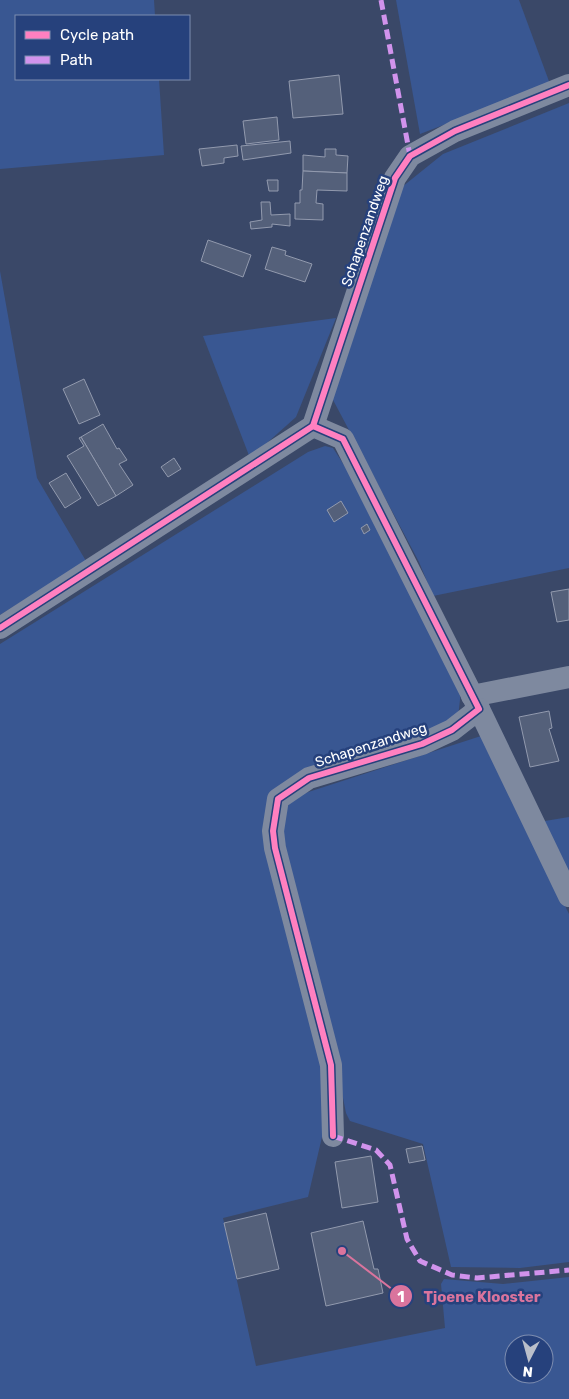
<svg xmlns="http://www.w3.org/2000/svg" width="569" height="1399" font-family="Rubik,sans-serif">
	<rect width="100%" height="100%" fill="#3a4868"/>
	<!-- green -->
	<g fill="#395792" fill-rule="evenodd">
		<path d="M0,0H154L155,16H16V79H159L164,155L0,169Z"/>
		<path d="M396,0H519L550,84L420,134Z"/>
		<path d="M569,103V568L433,596L419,562L332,398L402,187L443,154Z"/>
		<path d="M0,271L37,478L86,561L0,615Z"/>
		<path d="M336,318L296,417L250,458L203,336Z"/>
		<path d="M325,446L333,448L366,499L461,691L458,717L271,795L322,1068L325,1124L308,1197L223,1218L256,1366L445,1328L441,1284L444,1279L503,1284L569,1277V1399H0V644L308,452ZM514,1344H544V1374H514Z"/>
		<path d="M481,736L569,914V1262L520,1268L451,1267L423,1144L350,1121L346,1113L325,1007L279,842L281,818L293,797Z"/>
		<path d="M569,817V874L539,822Z"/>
	</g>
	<!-- building -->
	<g fill="#54607a" stroke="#929aae">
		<path d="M339,75L343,114L293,118L289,81Z"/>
		<path d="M277,117L279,140L246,144L243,121Z"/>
		<path d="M290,141L291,153L243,160L241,146Z"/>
		<path d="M237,145L238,156L224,158V163L202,166L199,149Z"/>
		<path d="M325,149H336V155L348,156L347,173L303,171V155L325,157Z"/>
		<path d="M303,171L347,173V191L317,190L316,203L323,204V220L295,219V203H300V190H302Z"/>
		<path d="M267,180H278V191H269Z"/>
		<path d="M261,202H270L271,215L290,214V226L272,224V227L251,229L250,222L262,220Z"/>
		<path d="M208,240L251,255L243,277L201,261Z"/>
		<path d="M272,247L286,251L285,255L312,264L305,282L265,269Z"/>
		<path d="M84,379L100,415L79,424L63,389Z"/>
		<path d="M103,424L117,449L119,448L127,460L119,464L133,485L116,496L81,437Z"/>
		<path d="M81,437L116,496L98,506L67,456L84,446L79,438Z"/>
		<path d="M174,458L181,469L168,477L161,467Z"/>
		<path d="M66,473L81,498L65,508L49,483Z"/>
		<path d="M341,501L348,513L334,522L327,510Z"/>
		<path d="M367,524L370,530L364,534L361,528Z"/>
		<path d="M569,589V620L557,622L551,592Z"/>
		<path d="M549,711L552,728L549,729L559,761L530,767L519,717Z"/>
		<path d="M422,1146L425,1160L409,1163L406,1149Z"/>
		<path d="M371,1156L378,1202L342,1208L335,1162Z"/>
		<path d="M266,1213L279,1269L237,1279L224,1223Z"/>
		<path d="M363,1221L374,1269H378L383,1293L326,1306L311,1233Z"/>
	</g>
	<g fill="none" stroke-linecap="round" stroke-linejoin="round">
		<!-- minor -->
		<g stroke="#7e899f" stroke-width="22">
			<path d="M313,426L343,439L479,709L452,730L422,744L309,778L278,799L273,831L275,848L331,1065L333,1136"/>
			<path d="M0,628L313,426L395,178L410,156L455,131L569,85"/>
			<path d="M472,696L569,677"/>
			<path d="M479,709L569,896"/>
		</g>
		<!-- quiet -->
		<g stroke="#d193ec" stroke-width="5" stroke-dasharray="10 5" stroke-linecap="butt">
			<path d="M381,0L410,156"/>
			<path d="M333,1136L376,1150L390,1165L407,1239L420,1261L452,1275L477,1278L569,1270"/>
		</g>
		<defs>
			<g id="cycleway">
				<path d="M313,426L343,439L479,709L452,730L422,744L309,778L278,799L273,831L275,848L331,1065L333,1136"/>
				<path d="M0,628L313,426L395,178L410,156L455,131L569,85"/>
			</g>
		</defs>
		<!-- cycleway casing -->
		<use href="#cycleway" stroke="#26417c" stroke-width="9"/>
		<!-- cycleway -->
		<use href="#cycleway" stroke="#ff80c0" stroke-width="6"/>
	</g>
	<g text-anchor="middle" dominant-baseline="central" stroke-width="5" stroke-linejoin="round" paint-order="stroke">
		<!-- street labels -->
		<g font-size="14" fill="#fff" stroke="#26417c">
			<text transform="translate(365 231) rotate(-71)">Schapenzandweg</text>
			<text transform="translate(371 745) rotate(-18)">Schapenzandweg</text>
		</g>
	</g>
	<!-- callouts -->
	<path fill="none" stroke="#da749d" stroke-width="2" d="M342 1251L401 1296"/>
	<g fill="#da749d" stroke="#26417c" stroke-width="2">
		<circle cx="342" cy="1251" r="5"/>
		<circle cx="401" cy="1296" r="12"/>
	</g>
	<g font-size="15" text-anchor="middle" font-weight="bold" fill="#fff">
		<text x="401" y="1302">1</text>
	</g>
	<g font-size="15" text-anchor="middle" font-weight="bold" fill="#da749d" stroke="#26417c" stroke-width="5" stroke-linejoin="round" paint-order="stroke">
		<text x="482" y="1302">Tjoene Klooster</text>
	</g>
	<!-- legend -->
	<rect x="15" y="15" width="175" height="65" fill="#26417c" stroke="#7d8db0"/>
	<rect x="25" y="31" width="25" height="8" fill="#ff80c0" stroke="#7d8db0"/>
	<text x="60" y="40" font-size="15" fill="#ffffff">Cycle path</text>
	<rect x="25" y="56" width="25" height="8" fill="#d193ec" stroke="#7d8db0"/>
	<text x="60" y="65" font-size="15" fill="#ffffff">Path</text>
	<!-- north arrow -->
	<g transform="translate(529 1359) rotate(186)"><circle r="24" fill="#26417c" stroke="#7d8db0"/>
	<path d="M0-4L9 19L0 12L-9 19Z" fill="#babfca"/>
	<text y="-8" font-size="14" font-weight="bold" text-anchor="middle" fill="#ffffff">N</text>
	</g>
</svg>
